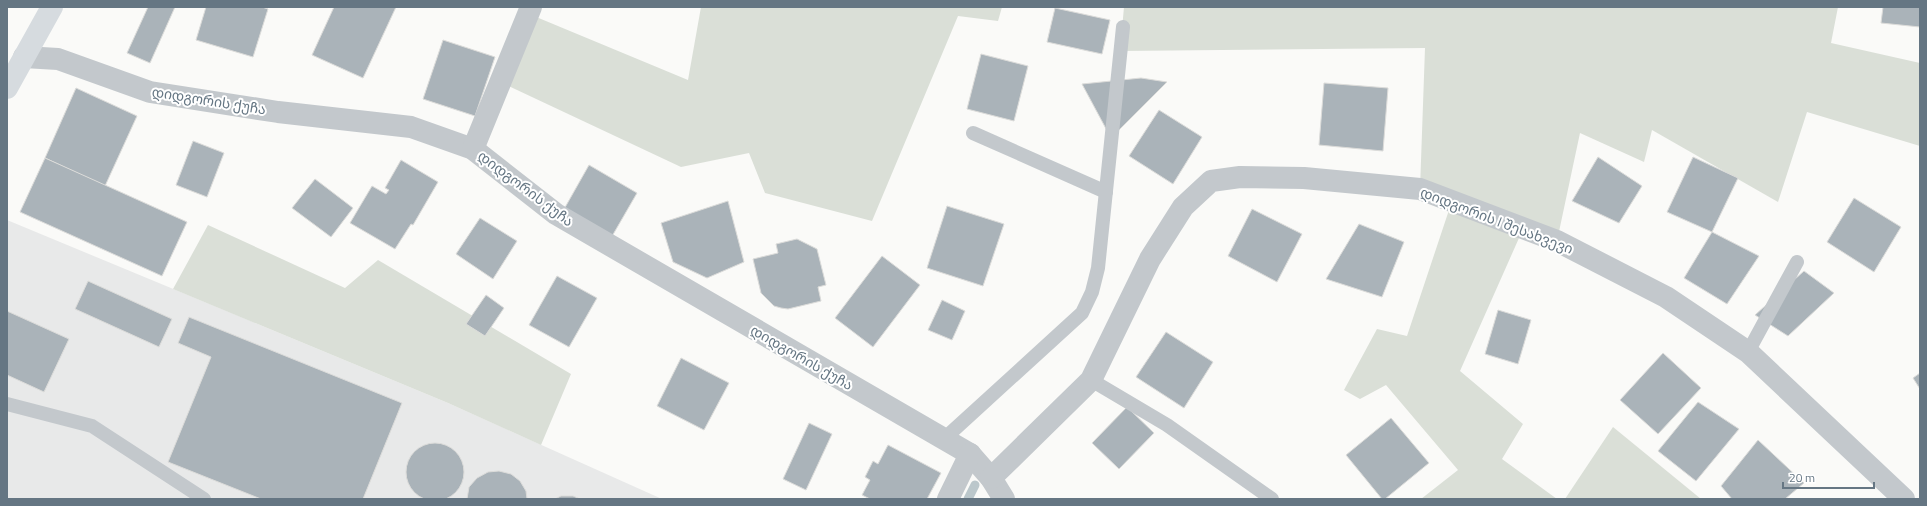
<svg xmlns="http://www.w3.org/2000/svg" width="1927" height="506" font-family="'Titillium Web','Noto Sans Georgian',sans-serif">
	<rect width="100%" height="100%" fill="#fafaf8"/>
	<!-- built -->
	<path fill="#e8e9e9" d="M7,220L448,403L662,499H7Z"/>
	<!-- green -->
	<g fill="#dadfd7">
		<path d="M701,7H1002L998,21L958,16L872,221L765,193L749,153L681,167L500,82L529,14L688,80Z"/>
		<path d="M1124,7H1838L1831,43L1920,63V146L1807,112L1778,202L1652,130L1644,162L1580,133L1557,241L1523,229L1460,371L1523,424L1502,459L1557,499H1421L1458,470L1386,385L1360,399L1344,390L1377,329L1407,336L1452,201L1420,189L1425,48L1120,51Z"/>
		<path d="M208,225L345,288L378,260L571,374L541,445L448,403L173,289Z"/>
		<path d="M1613,427L1701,499H1565Z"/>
	</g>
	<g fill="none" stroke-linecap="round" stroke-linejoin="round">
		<!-- stream -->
		<path stroke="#bbc7cb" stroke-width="9" d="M968,499L975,485"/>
	</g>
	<!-- building -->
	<g fill="#aab3b9" stroke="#dcdcda">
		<path d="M148,7H175L150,63L127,53Z"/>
		<path d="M206,7H262L268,9L253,57L196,40Z"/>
		<path d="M334,7H396L363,78L312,55Z"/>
		<path d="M1883,7H1920V27L1881,23Z"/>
		<path d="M1055,8L1110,20L1102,54L1047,42Z"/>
		<path d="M443,40L495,57L475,116L423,99Z"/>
		<path d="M981,54L1028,66L1014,121L967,109Z"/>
		<path d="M1141,78L1167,82L1111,138L1082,84Z"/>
		<path d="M1324,83L1388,88L1383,151L1319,145Z"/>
		<path d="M76,88L137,116L105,186L45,158Z"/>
		<path d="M1159,110L1202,137L1173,184L1129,156Z"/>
		<path d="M193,141L224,153L207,197L176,185Z"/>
		<path d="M1598,157L1642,186L1619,223L1572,201Z"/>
		<path d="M1693,157L1738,178L1712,232L1667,212Z"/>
		<path d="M45,158L187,222L162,276L20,212Z"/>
		<path d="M401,160L438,182L413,225L411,224L395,249L350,223L372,186L386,194L389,190L385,188Z"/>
		<path d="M589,165L637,193L611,238L563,211Z"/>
		<path d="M315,179L353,208L331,237L292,208Z"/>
		<path d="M1854,198L1901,227L1874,272L1827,242Z"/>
		<path d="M728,201L744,262L707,278L673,262L661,223Z"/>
		<path d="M947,206L1004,224L983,286L927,268Z"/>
		<path d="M1252,209L1302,234L1277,282L1228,256Z"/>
		<path d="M480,218L517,241L493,279L456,254Z"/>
		<path d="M1359,224L1404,242L1382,297L1326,279Z"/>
		<path d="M1712,232L1759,256L1727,304L1684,278Z"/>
		<path d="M797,239L817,249L826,285L818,287L821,301L788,309L781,308L774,306L761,293L753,259L778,253L776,244Z"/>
		<path d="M882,256L920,285L873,347L835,318Z"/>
		<path d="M1804,271L1834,293L1788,336L1755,315Z"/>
		<path d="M557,276L597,298L569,347L529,325Z"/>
		<path d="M88,281L172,319L159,347L75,309Z"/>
		<path d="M486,295L504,308L485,336L466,324Z"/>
		<path d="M942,300L965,311L952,340L928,330Z"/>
		<path d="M1498,310L1531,320L1518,364L1485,354Z"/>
		<path d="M7,311L69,339L44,392L7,375Z"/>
		<path d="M189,317L402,403L363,499H261L168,462L211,357L178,343Z"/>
		<path d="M1166,332L1213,362L1184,408L1136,377Z"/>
		<path d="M1663,353L1701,388L1658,434L1620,400Z"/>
		<path d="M681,358L729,383L704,430L657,406Z"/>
		<path d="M1920,373V389L1913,378Z"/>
		<path d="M1698,402L1739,429L1696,481L1658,451Z"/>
		<path d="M1127,407L1154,433L1119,469L1092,443Z"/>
		<path d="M1391,418L1429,463L1385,499H1382L1346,455Z"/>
		<path d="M809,423L832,434L806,490L783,479Z"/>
		<path d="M1758,440L1804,483L1785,499H1732L1721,486Z"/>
		<circle cx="435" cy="472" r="29"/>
		<path d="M888,445L941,473L927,499H870L862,495L870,480L865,477L873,461L878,464Z"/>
		<path d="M499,471L511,474L520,481L526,491L527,499H467L469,487L477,478L488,472Z"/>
		<path d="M561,496H573L580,499H555Z"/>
	</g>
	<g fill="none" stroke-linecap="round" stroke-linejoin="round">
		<!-- lane -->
		<g stroke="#c3c8cc" stroke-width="14">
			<path d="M973,133L1106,192"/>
			<path d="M1748,352L1797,262"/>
			<path d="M1091,380L1167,425L1272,499"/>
			<path d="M7,404L92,426L204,499"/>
			<path d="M945,438L1082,313L1092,292L1098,268L1123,27"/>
		</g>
		<!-- street -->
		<g stroke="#c3c8cc" stroke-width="22">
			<path d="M24,57L58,59L150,92L278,112L411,127L473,149L556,214L970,454L991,478L1004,499"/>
			<path d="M473,149L531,7"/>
			<path d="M991,478L1091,380L1150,259L1183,207L1211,181L1240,177L1304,178L1420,189L1557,241L1666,297L1748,352L1904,499"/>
			<path d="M948,499L970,454"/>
		</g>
		<!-- secondary -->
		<path stroke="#d6dbdf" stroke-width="22" d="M7,88L52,7"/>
	</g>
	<g text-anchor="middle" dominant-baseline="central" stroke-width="4" stroke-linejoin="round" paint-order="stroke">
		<!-- street labels -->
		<g font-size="14" fill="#657683" stroke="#fff">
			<text transform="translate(209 100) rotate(9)">დიდგორის ქუჩა</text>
			<text transform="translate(526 188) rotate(37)">დიდგორის ქუჩა</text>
			<text transform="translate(1497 220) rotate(21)">დიდგორის I შესახვევი</text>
			<text transform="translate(802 357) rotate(30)">დიდგორის ქუჩა</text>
		</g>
	</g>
	<!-- border -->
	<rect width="1927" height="506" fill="none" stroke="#657683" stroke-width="16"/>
	<!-- scale -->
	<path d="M1783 482v6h91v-6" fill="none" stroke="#657683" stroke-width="2"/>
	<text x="1789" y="482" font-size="12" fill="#657683" stroke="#ffffff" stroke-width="3" paint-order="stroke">20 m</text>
</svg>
